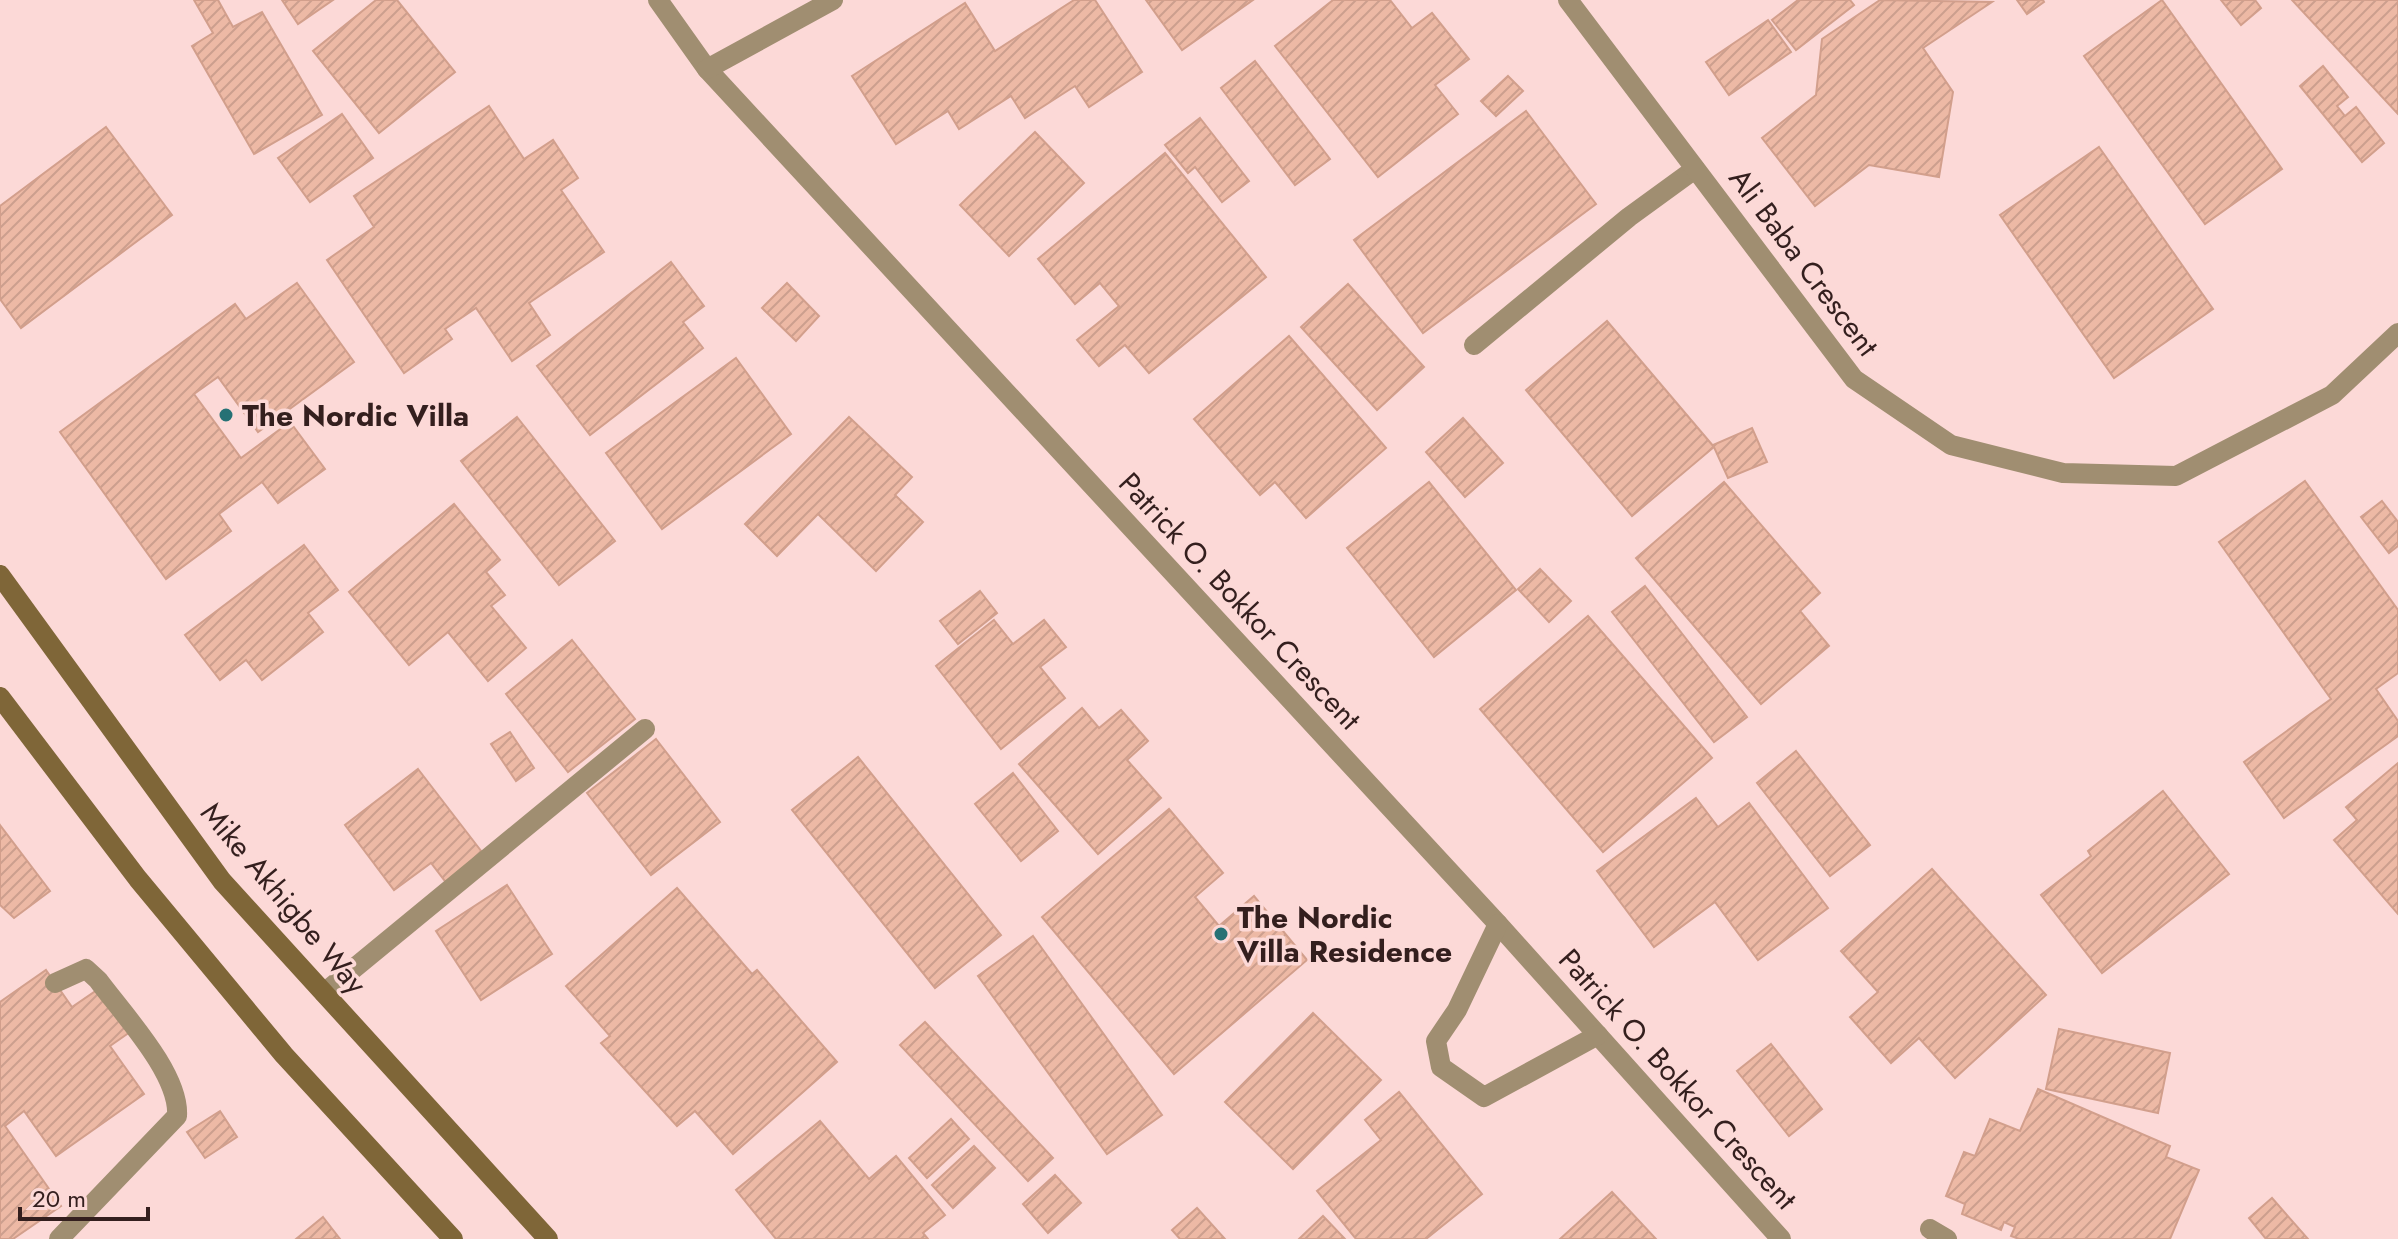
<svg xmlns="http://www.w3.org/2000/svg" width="2398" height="1239" font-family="Jost,sans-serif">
	<defs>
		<pattern id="building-hatch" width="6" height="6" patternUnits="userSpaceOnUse" patternTransform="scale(2)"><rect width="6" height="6" fill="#edb9a5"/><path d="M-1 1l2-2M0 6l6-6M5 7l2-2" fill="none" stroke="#cc9f8e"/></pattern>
	</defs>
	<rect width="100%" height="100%" fill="#fcd9d7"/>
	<!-- building -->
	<g fill="url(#building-hatch)" stroke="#d29f8c" stroke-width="2">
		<path d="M194,0H218L233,27L262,12L322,115L254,154L192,46L213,33Z"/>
		<path d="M282,0H333L298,24Z"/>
		<path d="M376,0H397L455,72L379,133L313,51Z"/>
		<path d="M1074,0H1095L1142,72L1089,107L1075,86L1025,118L1011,96L959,129L948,111L896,144L852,76L965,3L995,51Z"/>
		<path d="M1146,0H1253L1182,50Z"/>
		<path d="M1333,0H1390L1412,28L1432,13L1469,59L1435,85L1458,114L1378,177L1275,46Z"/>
		<path d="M1798,0H1850L1854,5L1796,50L1772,20Z"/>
		<path d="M1880,0L1992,2L1923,48L1953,92L1939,177L1869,165L1815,206L1762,138L1816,95L1822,39Z"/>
		<path d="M2017,0H2043L2044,2L2027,14Z"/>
		<path d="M2162,0L2282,169L2205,224L2084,56Z"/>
		<path d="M2221,0H2255L2261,8L2241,25Z"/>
		<path d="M2292,0H2398V114Z"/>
		<path d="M1768,20L1791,52L1729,95L1706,62Z"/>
		<path d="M1255,61L1330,159L1295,185L1221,88Z"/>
		<path d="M2323,66L2348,97L2337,106L2345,116L2356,107L2384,143L2362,162L2300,86Z"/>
		<path d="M1508,76L1523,91L1496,116L1481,101Z"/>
		<path d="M489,106L524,159L553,140L578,178L561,190L604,252L529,303L550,335L512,361L476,308L445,329L452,339L404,373L327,260L374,227L354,196Z"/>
		<path d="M1526,111L1596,204L1423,333L1354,240Z"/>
		<path d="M342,114L373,158L310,202L278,158Z"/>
		<path d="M1200,118L1249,181L1222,202L1195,167L1188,173L1165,145Z"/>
		<path d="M106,127L172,215L21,328L0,299V206Z"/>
		<path d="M1035,132L1084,183L1009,256L960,205Z"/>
		<path d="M2099,147L2213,309L2114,378L2000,215Z"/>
		<path d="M1165,153L1266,277L1149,373L1125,345L1099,366L1077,340L1119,306L1100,283L1075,304L1038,259Z"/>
		<path d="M671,262L704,306L683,322L703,348L590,435L537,366Z"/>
		<path d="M297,283L354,362L258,432L218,377L194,394L241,458L290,422L325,469L278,503L262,482L219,514L231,531L166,579L60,432L235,304L246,319Z"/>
		<path d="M787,283L819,316L796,341L762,308Z"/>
		<path d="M1348,284L1424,367L1377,410L1301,327Z"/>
		<path d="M1607,321L1714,447L1632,516L1526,390Z"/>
		<path d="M1289,336L1386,448L1306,518L1275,482L1260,495L1194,419Z"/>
		<path d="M736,358L791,434L662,529L606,453Z"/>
		<path d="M517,417L615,541L559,585L461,461Z"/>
		<path d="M849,417L912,477L895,495L923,522L876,571L818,514L777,556L745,524Z"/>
		<path d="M1463,418L1503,463L1465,497L1426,452Z"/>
		<path d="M1752,428L1767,462L1728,478L1713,445Z"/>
		<path d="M2305,481L2398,610V673L2376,689L2398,721V736L2284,818L2244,762L2331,699L2219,542Z"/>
		<path d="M1429,482L1516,590L1434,657L1347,548Z"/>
		<path d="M1724,482L1820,593L1800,611L1829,646L1761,704L1636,558Z"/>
		<path d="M2382,501L2398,522V546L2389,553L2361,517Z"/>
		<path d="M454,504L500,560L486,572L505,595L491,606L526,648L488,681L448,632L409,665L349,592Z"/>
		<path d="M304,545L338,590L308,613L323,632L262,680L246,660L220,680L185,635Z"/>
		<path d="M1540,569L1571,601L1549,622L1518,589Z"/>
		<path d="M1645,586L1747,717L1714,742L1612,612Z"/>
		<path d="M980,591L997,613L958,644L940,621Z"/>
		<path d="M1588,616L1712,758L1603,852L1480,709Z"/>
		<path d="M994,620L1013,644L1044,620L1066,647L1040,667L1065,698L1001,749L936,666Z"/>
		<path d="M572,640L635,719L568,772L506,694Z"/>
		<path d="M1082,708L1099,728L1121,710L1148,741L1127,760L1161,798L1098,854L1019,764Z"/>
		<path d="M510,732L534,768L516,781L491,744Z"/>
		<path d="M656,739L720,822L651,875L587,793Z"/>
		<path d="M1796,751L1870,845L1830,876L1757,783Z"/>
		<path d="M858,757L1001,935L935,988L792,810Z"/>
		<path d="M2398,763V914L2334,840L2357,820L2346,807Z"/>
		<path d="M418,769L485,856L448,885L431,863L394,890L345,825Z"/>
		<path d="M1013,773L1058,831L1021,861L975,804Z"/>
		<path d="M2163,791L2229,874L2102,973L2041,895L2091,856L2088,851Z"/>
		<path d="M1696,798L1718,827L1749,803L1828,908L1758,960L1715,902L1654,947L1597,871Z"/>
		<path d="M1169,809L1223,873L1195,897L1219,926L1254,896L1307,960L1174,1074L1042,917Z"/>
		<path d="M0,825L50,891L14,918L0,905Z"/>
		<path d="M1932,869L2046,995L1955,1078L1919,1038L1891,1063L1850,1017L1878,992L1841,951Z"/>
		<path d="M507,885L552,954L481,1000L436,931Z"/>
		<path d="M677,888L752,974L757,970L837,1062L733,1154L695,1111L677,1126L601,1043L610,1036L566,986Z"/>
		<path d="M1033,936L1162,1115L1107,1154L978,976Z"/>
		<path d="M46,970L72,1007L100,988L130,1032L110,1046L144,1094L56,1156L24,1111L5,1126L61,1206L13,1239H0V1002Z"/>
		<path d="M1313,1013L1381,1080L1293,1169L1225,1102Z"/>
		<path d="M925,1022L1053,1158L1028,1181L900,1045Z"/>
		<path d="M2059,1029L2170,1053L2158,1113L2046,1089Z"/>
		<path d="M1771,1044L1822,1109L1789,1136L1737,1071Z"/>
		<path d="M2038,1089L2170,1146L2166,1157L2199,1170L2170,1239H2019L2011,1236L2015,1227L2004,1222L2001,1230L1962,1214L1965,1204L1946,1196L1964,1152L1975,1156L1990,1119L2020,1131Z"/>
		<path d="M1399,1092L1482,1194L1426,1239H1356L1317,1191L1381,1140L1365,1120Z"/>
		<path d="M220,1111L237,1137L205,1158L187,1132Z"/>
		<path d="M951,1119L969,1139L927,1178L909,1158Z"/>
		<path d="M820,1121L869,1179L896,1156L945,1215L923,1233L928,1239H776L736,1190Z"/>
		<path d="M974,1146L995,1168L953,1208L932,1185Z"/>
		<path d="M1055,1175L1081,1203L1048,1233L1023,1204Z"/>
		<path d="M1612,1192L1656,1239H1560Z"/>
		<path d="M2272,1198L2308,1239H2266L2249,1218Z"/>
		<path d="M1197,1208L1225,1239H1180L1172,1230Z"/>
		<path d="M1323,1216L1345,1239H1299Z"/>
		<path d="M323,1217L340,1239H296Z"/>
	</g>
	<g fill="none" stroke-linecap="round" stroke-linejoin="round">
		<!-- lane -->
		<g stroke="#a08e71" stroke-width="20">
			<path d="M1474,345L1629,217L1695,169"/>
			<path d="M55,983L86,969L98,980C123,1014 180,1074 177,1116L59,1239"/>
			<path d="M1930,1229L1947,1239"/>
		</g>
		<!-- street -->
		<g stroke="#a08e71" stroke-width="20">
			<path d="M658,0L707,69L1498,924L1781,1239"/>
			<path d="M1568,0L1854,379L1951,445L2063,473L2176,476L2332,395L2398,333"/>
			<path d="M707,69L833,0"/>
			<path d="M1498,924L1457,1010L1436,1041L1441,1067L1484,1097L1598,1035"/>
			<path d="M324,993L645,729"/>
		</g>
		<!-- secondary -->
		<g stroke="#7f6638" stroke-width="20">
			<path d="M0,575L222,881L548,1239"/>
			<path d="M0,697L138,879L284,1055L453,1239"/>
		</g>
	</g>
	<!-- markers -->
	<g fill="#267175" stroke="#fcd9d7" stroke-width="3">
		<circle cx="226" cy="415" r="8"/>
		<circle cx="1221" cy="934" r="8"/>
	</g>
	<g text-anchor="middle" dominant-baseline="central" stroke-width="7" stroke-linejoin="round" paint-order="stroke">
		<!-- street labels -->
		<g font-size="30" fill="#341f1e" stroke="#fcd9d7">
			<text transform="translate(1804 262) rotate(53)">Ali Baba Crescent</text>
			<text transform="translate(1240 601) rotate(47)">Patrick O. Bokkor Crescent</text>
			<text transform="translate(284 898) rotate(50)">Mike Akhigbe Way</text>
			<text transform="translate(1678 1079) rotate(48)">Patrick O. Bokkor Crescent</text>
		</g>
		<!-- poi labels -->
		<g font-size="30" font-weight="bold" fill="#341f1e" stroke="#fcd9d7" text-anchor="start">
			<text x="242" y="415">The Nordic Villa</text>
			<text x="1237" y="917">The Nordic<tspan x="1237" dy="34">Villa Residence</tspan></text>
		</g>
	</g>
	<!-- scale -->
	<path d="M20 1207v12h128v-12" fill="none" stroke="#341f1e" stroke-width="4"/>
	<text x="32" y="1207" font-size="24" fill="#341f1e" stroke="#fcd9d7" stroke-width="6" paint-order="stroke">20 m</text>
</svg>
